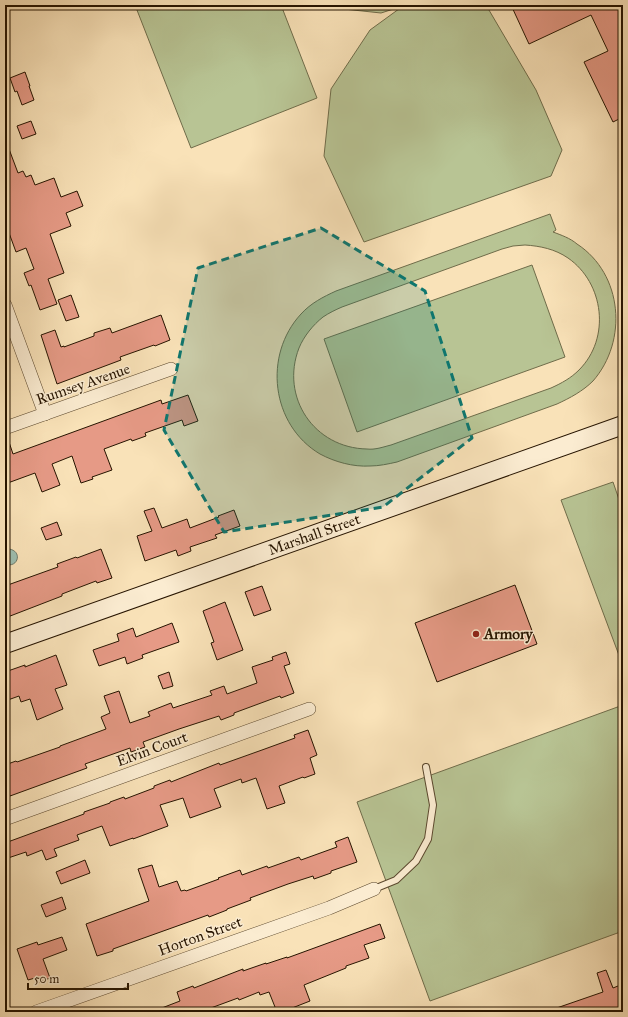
<svg xmlns="http://www.w3.org/2000/svg" width="628" height="1017" font-family="'IM FELL Great Primer',serif">
	<rect width="100%" height="100%" fill="#f9e2b8"/>
	<filter id="stains"><feTurbulence type="fractalNoise" baseFrequency=".005" numOctaves="4"/><feColorMatrix values="0 0 0 0 .2 0 0 0 0 .09 0 0 0 0 .02 0 0 0 .5 -.17"/></filter>
	<radialGradient id="worn" r=".72"><stop offset=".6" stop-color="#630" stop-opacity="0"/><stop offset="1" stop-color="#630" stop-opacity=".3"/></radialGradient>
	<!-- green -->
	<g fill="#b8c494" stroke="#6f6c4a" fill-rule="evenodd">
		<path d="M135,5H281L317,98L191,148Z"/>
		<path d="M335,5H486L536,90L562,150L551,176L364,242L324,156L331,89L370,30L403,6L381,13L344,9Z"/>
		<path d="M550,214L556,230L553,232C561,235 570,238 577,244C623,274 628,341 593,381C583,391 570,398 557,404L397,462C388,464 379,466 370,466C353,467 335,462 320,454C271,425 263,355 301,314C311,303 323,297 336,291ZM525,245C540,246 555,249 568,258C604,283 611,338 579,370C571,378 562,383 551,388L391,445C383,447 375,450 367,449C314,448 280,397 299,348C304,336 313,325 323,317C329,313 335,310 342,307L502,249L513,246Z"/>
		<path d="M532,265L565,357L357,432L324,339Z"/>
		<path d="M613,482L623,511V666L561,500Z"/>
		<path d="M623,705V931L430,1001L357,802Z"/>
	</g>
	<!-- water -->
	<path fill="#9ebeaf" stroke="#6e7a69" d="M9,549C23,551 18,569 5,564V550Z"/>
	<!-- building -->
	<g fill="#e69a86" stroke="#261400">
		<path d="M511,5H623V117L613,122L584,62L608,51L591,15L529,44Z"/>
		<path d="M25,72L30,86H29L34,100L22,105L17,91L15,92L10,78Z"/>
		<path d="M31,121L36,134L22,139L17,126Z"/>
		<path d="M5,141H6L18,173L23,171L26,177L31,175L35,185L54,178L61,197L77,191L83,206L66,213L71,226L50,234L64,273L48,279L57,304L40,310L31,285L29,286L24,273L34,269L26,248L16,252L5,222Z"/>
		<path d="M71,295L79,317L66,321L58,300Z"/>
		<path d="M161,315L170,340L155,346L154,345L120,357L121,360L57,384L41,335L55,330L61,347L64,346V347L94,336V333L110,328L112,333Z"/>
		<path d="M188,395L198,421L184,426L182,420L145,433L146,436L132,441L131,439L104,449L112,470L92,477L93,479L81,483L72,456L52,464L60,485L42,492L35,473L5,484V436H7L13,454L161,400L162,404Z"/>
		<path d="M154,508L162,528L187,519L190,528L219,517L218,516L234,510L240,526L215,535L217,538L190,547L191,551L178,556L176,550L145,561L137,536L152,531L144,511Z"/>
		<path d="M57,522L62,535L46,540L41,528Z"/>
		<path d="M101,549L112,578L97,583L96,581L62,594V596L5,618V586L58,567L57,564L76,557L77,558Z"/>
		<path d="M515,585L537,644L437,682L415,623Z"/>
		<path d="M262,586L271,610L254,616L245,592Z"/>
		<path d="M225,602L243,650L217,660L211,643L214,642L203,611Z"/>
		<path d="M172,623L179,642L142,655L143,658L127,664L125,657L99,666L93,650L119,641L117,634L133,628L136,637Z"/>
		<path d="M286,652L290,664L284,666L294,693L281,698L280,696L234,713V715L221,720L219,716L179,729L143,742L145,747L131,752L130,748L85,764L87,768L10,796L5,782V765L16,761L17,762L60,747V746L106,729L101,717L110,713L104,696L119,691L130,723L150,716L148,712L171,703L173,708L212,695L210,691L224,686L227,694L257,683L252,667L273,660L272,657Z"/>
		<path d="M56,655L67,685L55,689L63,709L37,720L30,699L21,702L19,696L5,701V672L25,665V667Z"/>
		<path d="M169,672L173,686L163,689L158,676Z"/>
		<path d="M308,730L317,755L310,758L315,774L304,778L303,777L279,786L285,803L267,809L256,778L242,783L241,779L214,789L221,807L190,818L183,798L160,805L168,826L133,839V838L110,846L102,826L77,835L79,840L54,849L57,856L46,860L42,850L27,856L26,852L5,859V843L84,814V812L110,803V802L124,797L125,799L154,788V786L170,780L171,782L219,763L220,765L262,750L295,738L294,735Z"/>
		<path d="M348,837L357,862L331,871V873L314,879L313,876L288,884L250,898L251,900L227,909V910L209,917L208,915L113,949V951L97,956L86,924L149,901L138,869L152,865L159,887L177,881L181,891L185,890L186,891L219,879L218,878L240,870L242,875L267,866L268,868L299,857L301,860L337,847L335,842Z"/>
		<path d="M85,860L90,873L61,884L56,872Z"/>
		<path d="M62,897L66,909L46,917L41,905Z"/>
		<path d="M380,924L385,938L364,945L369,958L346,966V968L304,985L310,1001L287,1010L288,1012H277L269,992L260,995L259,992L239,1000L238,998L200,1012H154V1011L180,1001L177,992L193,986L194,988L243,969V971L266,963V964L287,957V958Z"/>
		<path d="M62,937L67,950L43,959L50,978L37,983L35,978L28,980L17,949L37,942L38,945Z"/>
		<path d="M606,970L613,988L623,984V1012H548V1011L603,992L597,973Z"/>
	</g>
	<g fill="none" stroke-linecap="round" stroke-linejoin="round">
		<defs>
			<path id="lane" d="M374,889L396,880L416,861L428,839L433,805L426,767"/>
			<g id="street">
				<path d="M5,305L45,414"/>
				<path d="M5,428L171,369"/>
				<path d="M5,819L309,709"/>
				<path d="M36,1012L329,908L374,889"/>
			</g>
			<g id="secondary">
				<path id="s1" d="M5,644L623,425"/>
			</g>
		</defs>
		<!-- lane casing -->
		<use href="#lane" stroke="#5b482e" stroke-width="8"/>
		<!-- street casing -->
		<use href="#street" stroke="#5b482e" stroke-width="14"/>
		<!-- secondary casing -->
		<use href="#secondary" stroke="#261400" stroke-width="20"/>
		<!-- lane -->
		<use href="#lane" stroke="#fbecd1" stroke-width="6"/>
		<!-- street -->
		<use href="#street" stroke="#fbecd1" stroke-width="13"/>
		<!-- secondary -->
		<use href="#secondary" stroke="#fbecd1" stroke-width="18"/>
	</g>
	<!-- marked area -->
	<path fill="#0f766e" fill-opacity="0.2" stroke="#0f766e" stroke-width="3" stroke-dasharray="8 5" stroke-linejoin="round" d="M321,228L425,291L472,438L383,507L224,532L164,430L198,268Z"/>
	<!-- markers -->
	<circle fill="#8f2418" stroke="#fbecd1" stroke-width="1.5" cx="476" cy="634" r="4"/>
	<g text-anchor="middle" dominant-baseline="central" stroke-width="3" stroke-linejoin="round" paint-order="stroke">
		<!-- street labels -->
		<g font-size="15" fill="#261400" stroke="#fbecd1">
			<text transform="translate(83 384) rotate(-19)">Rumsey Avenue</text>
			<text stroke="none"><textPath href="#s1" startOffset="328">Marshall Street</textPath></text>
			<text transform="translate(152 749) rotate(-20)">Elvin Court</text>
			<text transform="translate(200 936) rotate(-20)">Horton Street</text>
		</g>
		<!-- poi labels -->
		<g font-size="15" font-weight="bold" fill="#261400" stroke="#fbecd1" text-anchor="start">
			<text x="484" y="634">Armory</text>
		</g>
	</g>
	<!-- margin -->
	<rect width="628" height="1017" fill="none" stroke="#f9e2b8" stroke-width="20"/>
	<rect x="6" y="6" width="616" height="1005" fill="none" stroke="#261400" stroke-width="2"/>
	<rect x="10" y="10" width="608" height="997" fill="none" stroke="#261400"/>
	<!-- scale -->
	<path d="M28 983v6h100v-6" fill="none" stroke="#261400" stroke-width="2"/>
	<text x="34" y="983" font-size="12" fill="#261400" stroke="#fbecd1" stroke-width="3" paint-order="stroke">50 m</text>
	<rect width="100%" height="100%" filter="url(#stains)"/>
	<rect width="100%" height="100%" fill="url(#worn)"/>
</svg>
